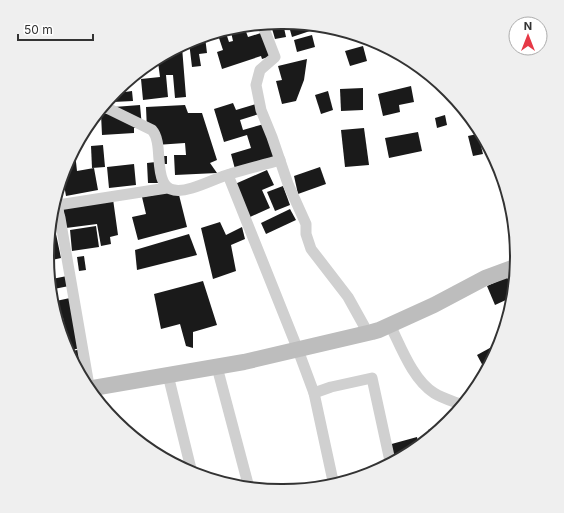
<svg xmlns="http://www.w3.org/2000/svg" width="564" height="513" font-family="Inter,sans-serif">
	<rect width="100%" height="100%" fill="#fff"/>
	<!-- building -->
	<g fill="#1a1a1a">
		<path d="M283,23L286,37L275,39L271,25Z"/>
		<path d="M288,23L309,27L310,31L292,37Z"/>
		<path d="M245,29L248,37L264,32L271,56L262,59L261,56L222,69L217,52L223,50L218,35L226,33L229,42L233,41L231,32Z"/>
		<path d="M312,35L315,47L297,52L294,40Z"/>
		<path d="M205,37L207,53L199,54L201,66L192,67L189,42L192,40Z"/>
		<path d="M363,46L367,61L350,66L345,51Z"/>
		<path d="M182,47L186,97L175,98L173,75H166L168,97L143,100L141,79L160,77L158,62Z"/>
		<path d="M307,59L304,80L296,101L282,104L276,81L282,80L278,66Z"/>
		<path d="M125,85V92L132,91L133,101L113,102V96L116,91Z"/>
		<path d="M411,86L414,102L399,105L400,112L383,116L378,94Z"/>
		<path d="M363,88V110L341,111L340,89Z"/>
		<path d="M328,91L333,110L321,114L315,95Z"/>
		<path d="M233,103L236,110L256,104L259,114L240,120L243,130L264,124L274,158L235,169L231,154L251,148L247,135L224,142L214,109Z"/>
		<path d="M140,105L142,127L134,128V133L102,135L101,114L103,110L104,114L114,113V107Z"/>
		<path d="M185,105L188,113H202L217,160L210,163L217,173L175,175L174,155H186L185,143L156,145L147,130L146,107Z"/>
		<path d="M445,115L447,125L437,128L435,118Z"/>
		<path d="M364,128L369,165L345,167L341,130Z"/>
		<path d="M418,132L422,151L389,158L385,138Z"/>
		<path d="M477,134L479,138L483,154L473,156L468,136Z"/>
		<path d="M103,145L105,167L92,168L91,146Z"/>
		<path d="M75,153L77,171L94,168L98,190L66,196L63,179L65,167Z"/>
		<path d="M156,156H167V164H159L160,183H148L147,163L156,162Z"/>
		<path d="M134,164L136,185L109,188L107,167Z"/>
		<path d="M320,167L326,184L298,194L294,176Z"/>
		<path d="M267,170L274,185L262,190L270,208L250,217L235,184Z"/>
		<path d="M283,186L290,205L275,211L267,192Z"/>
		<path d="M178,191L187,227L138,240L132,217L146,214L142,197Z"/>
		<path d="M113,199L118,235L110,237L111,244L101,246L97,224L66,228L63,206Z"/>
		<path d="M290,209L296,220L266,234L261,223Z"/>
		<path d="M220,222L226,235L242,227L245,239L231,245L236,271L213,279L201,228Z"/>
		<path d="M96,226L99,247L72,251L70,230Z"/>
		<path d="M56,234L61,258L52,260L54,269H50L48,256L52,235Z"/>
		<path d="M189,234L197,255L137,270L135,250Z"/>
		<path d="M84,256L86,270L79,271L77,257Z"/>
		<path d="M67,276L69,286L54,289L52,279Z"/>
		<path d="M507,277L511,286L508,299L495,305L487,286Z"/>
		<path d="M203,281L217,325L193,332V348L186,346L180,324L161,329L154,294Z"/>
		<path d="M70,298L80,348L68,351L65,346L64,340H67L63,318L60,319L56,301Z"/>
		<path d="M499,343V346L484,368L477,355Z"/>
		<path d="M81,349L87,379L69,352Z"/>
		<path d="M439,425L440,428L430,434L428,430Z"/>
		<path d="M417,437L418,442L393,459L388,445Z"/>
	</g>
	<g fill="none" stroke-linecap="round" stroke-linejoin="round">
		<!-- street -->
		<g stroke="#d0d0d0" stroke-width="11">
			<path d="M263,26L275,57L260,70L256,85L261,110L272,137L288,184L306,224V234L311,249L348,297L368,333"/>
			<path d="M105,107L152,130C162,141 156,167 163,181C165,186 168,189 174,190C189,193 215,178 230,174C246,169 263,165 280,160"/>
			<path d="M228,175L298,350L314,393L333,481"/>
			<path d="M58,205L167,188"/>
			<path d="M57,207L60,218L88,380"/>
			<path d="M390,325C401,347 413,380 434,393C442,398 452,401 460,404"/>
			<path d="M217,367L248,484"/>
			<path d="M168,375L192,473"/>
			<path d="M314,393L331,387L372,378L390,461"/>
		</g>
		<!-- secondary -->
		<path stroke="#bdbdbd" stroke-width="16" d="M93,388L244,362L372,332L379,330L434,305L485,278L515,267"/>
	</g>
	<!-- crop -->
	<path d="M0 0H564V513H0ZM281 29H283A227 227 0 0 1 510 256V257A227 227 0 0 1 283 484H281A227 227 0 0 1 54 257V256A227 227 0 0 1 281 29Z" fill="#efefef" fill-rule="evenodd"/>
	<path fill="none" stroke="#333" stroke-width="2" d="M281 29H283A227 227 0 0 1 510 256V257A227 227 0 0 1 283 484H281A227 227 0 0 1 54 257V256A227 227 0 0 1 281 29Z"/>
	<!-- north arrow -->
	<g transform="translate(528 36)"><circle r="19" fill="#ffffff" stroke="#adadad"/>
	<path d="M0-3L7 15L0 10L-7 15Z" fill="#e63946"/>
	<text y="-6" font-size="11" font-weight="bold" text-anchor="middle" fill="#333333">N</text>
	</g>
	<!-- scale -->
	<path d="M18 34v6h75v-6" fill="none" stroke="#333333" stroke-width="2"/>
	<text x="24" y="34" font-size="12" fill="#333333" stroke="#ffffff" stroke-width="3" paint-order="stroke">50 m</text>
</svg>
